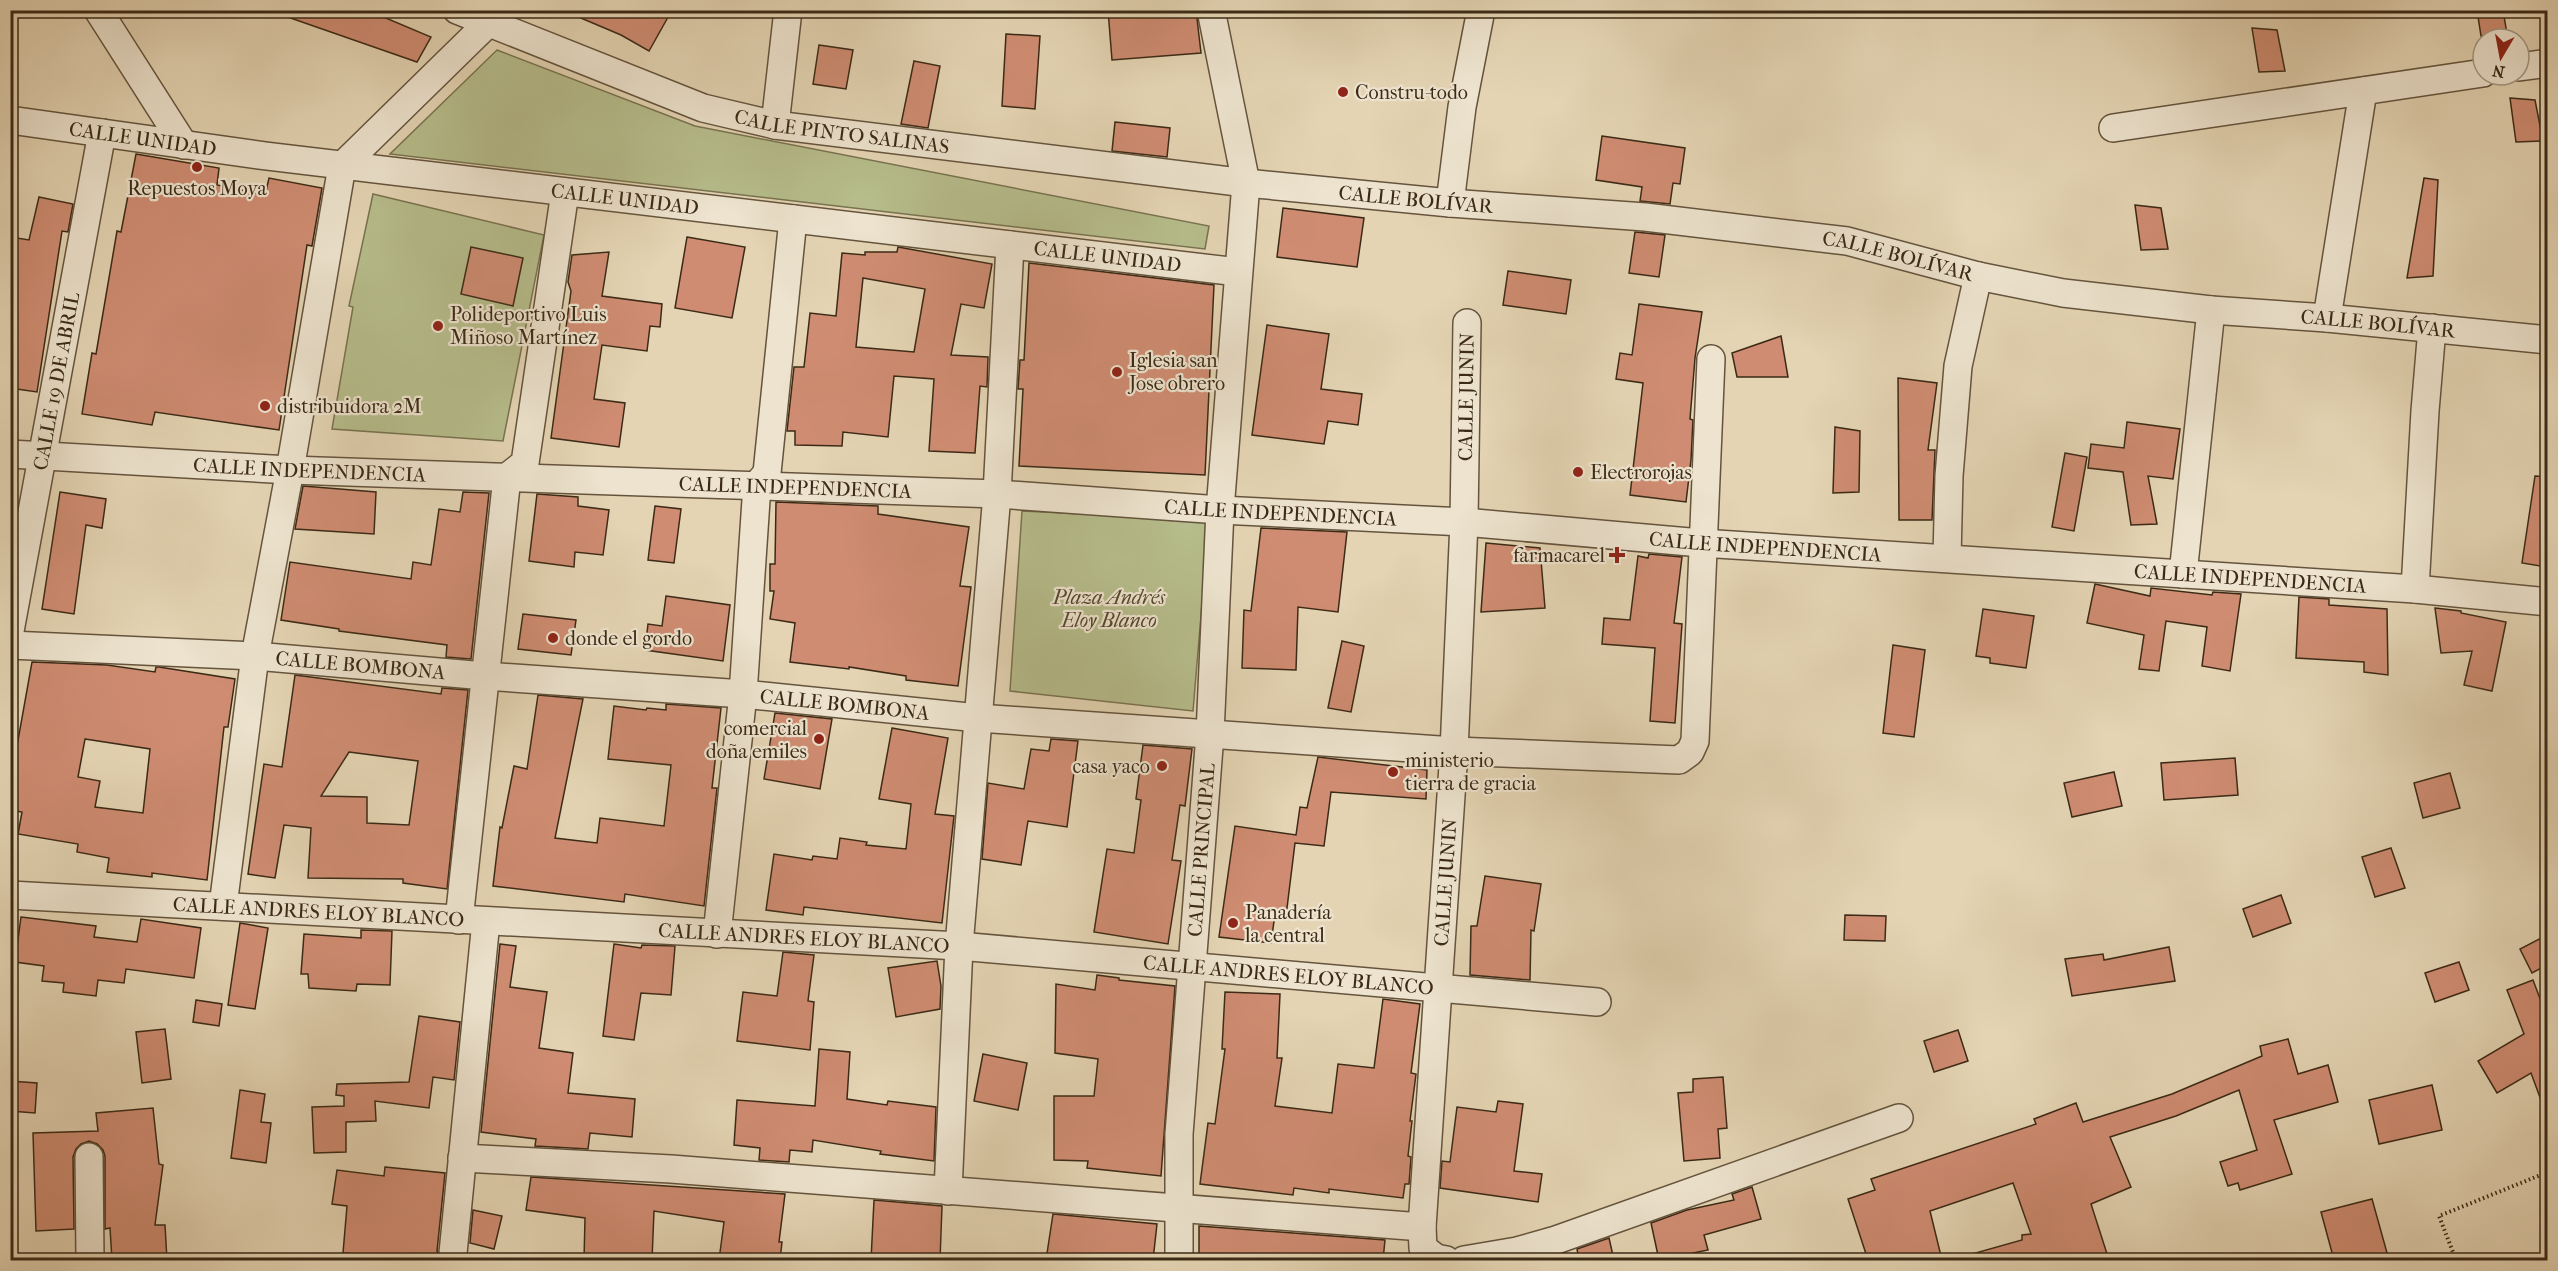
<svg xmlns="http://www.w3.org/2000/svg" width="2558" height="1271" font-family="'IM FELL French Canon',serif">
	<rect width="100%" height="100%" fill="#e4d4b3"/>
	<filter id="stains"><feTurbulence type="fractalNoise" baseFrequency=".00333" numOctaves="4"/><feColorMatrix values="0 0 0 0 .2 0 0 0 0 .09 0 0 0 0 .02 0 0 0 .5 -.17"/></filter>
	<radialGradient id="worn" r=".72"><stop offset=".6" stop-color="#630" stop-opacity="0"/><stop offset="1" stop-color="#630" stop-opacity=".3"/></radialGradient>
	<!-- green -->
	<g fill="#b6bc8b" stroke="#787350" stroke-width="1.5">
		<path d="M497,50L695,126L1209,226L1205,249L390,154Z"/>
		<path d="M373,194L544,235L503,441L332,429L353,307L349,306Z"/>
		<path d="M1022,511L1209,520L1193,711L1010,691Z"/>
	</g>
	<!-- building -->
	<g fill="#cf8c72" stroke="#3b2a16" stroke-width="1.5" fill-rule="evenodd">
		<path d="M280,10H367L431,37L417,62L279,14Z"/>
		<path d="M562,10H672L649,51L621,35Z"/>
		<path d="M1108,10H1196L1201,53L1112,60Z"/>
		<path d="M2477,10H2503L2507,34L2481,36Z"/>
		<path d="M2252,28L2277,30L2285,71L2259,72Z"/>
		<path d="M1006,34L1040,36L1035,109L1002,106Z"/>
		<path d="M819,45L853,50L846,89L813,84Z"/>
		<path d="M914,61L940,66L928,128L901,124Z"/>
		<path d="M2510,98L2535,100L2543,141L2516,142Z"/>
		<path d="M1115,122L1170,128L1167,157L1112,151Z"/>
		<path d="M1602,136L1685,148L1680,184L1673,183L1670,204L1640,201L1642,187L1596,180Z"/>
		<path d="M136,154L219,168L217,185L265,195L269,178L322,188L312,246L307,245L279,430L155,412L152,425L82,414L92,353L96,354L117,231L121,232Z"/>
		<path d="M2424,178L2438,180L2433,276L2407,278Z"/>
		<path d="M39,197L73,204L68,232L62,231L37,392L10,388V237L29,240Z"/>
		<path d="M2135,205L2161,208L2168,249L2141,250Z"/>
		<path d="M1283,208L1364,218L1357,267L1277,257Z"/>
		<path d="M1635,232L1665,235L1659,277L1629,273Z"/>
		<path d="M687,237L745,247L732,318L675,308Z"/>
		<path d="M471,247L523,258L513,306L461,294Z"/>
		<path d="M898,247L992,264L984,308L961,304L951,355L988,357L987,387L980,386L975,453L929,451L934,379L894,376L888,437L843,432L842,446L795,445V431H787L794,367H804L810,313L836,316L842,253L865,255V252H897ZM863,278L925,289L914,352L856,347Z"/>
		<path d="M609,252L602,296L662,304L660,327L650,326L647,351L602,345L594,399L625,403L619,447L551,438L571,291L568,282L572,255Z"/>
		<path d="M1029,263L1214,285L1205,475L1019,466L1023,389H1018L1020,360H1024Z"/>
		<path d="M1508,271L1571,280L1566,314L1503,305Z"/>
		<path d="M1639,304L1702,312L1695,358L1690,419L1693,420L1691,460L1686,502L1630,495L1643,383L1616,379L1620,353L1632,355Z"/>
		<path d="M1267,325L1329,334L1321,389L1362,394L1358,425L1328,421L1324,444L1252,435Z"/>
		<path d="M1781,336L1788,377H1737L1732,353Z"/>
		<path d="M1898,378L1937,383L1928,450H1935L1932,520H1899Z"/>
		<path d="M2127,422L2180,429L2173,479L2148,476L2157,524L2131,525L2123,472L2088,468L2091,444L2124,448Z"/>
		<path d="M1835,427L1860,431L1859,492L1833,493Z"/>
		<path d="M2065,453L2087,457L2074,531L2052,527Z"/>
		<path d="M2535,476L2547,477V567L2522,563Z"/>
		<path d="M303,486L376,492L374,534L295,529Z"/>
		<path d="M60,492L106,499L102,528L86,525L74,614L42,609Z"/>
		<path d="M463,492L489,493L471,659L446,657L447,645L339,631V629L281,620L290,562L411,579L413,562L431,565L439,509L460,512Z"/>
		<path d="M537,494L578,497V506L609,510L603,555L575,552L574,567L529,561Z"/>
		<path d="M776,502L878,506V514L969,527L960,586L971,587L958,686L906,680V676L849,667V669L790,662L795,623L770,619L774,591H770V564H775Z"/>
		<path d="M655,506L681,509L674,563L648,560Z"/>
		<path d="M1261,528L1347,532L1338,612L1298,607L1296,670L1242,668L1244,610L1251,611Z"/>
		<path d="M1486,543L1540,548L1545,608L1481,612Z"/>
		<path d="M1649,554L1682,557L1674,623L1682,624L1675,723L1650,721L1655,648L1602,644L1604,618L1630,620L1638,556L1648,558Z"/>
		<path d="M2095,584L2150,596L2151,588L2212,595L2213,592L2241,594L2230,671L2202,666L2207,627L2166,621L2159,671L2139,669L2144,635L2087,623Z"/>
		<path d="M666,596L730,605L723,661L645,650L648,624L662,626Z"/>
		<path d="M2299,597L2329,599V605L2387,609L2388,675L2364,672V662L2296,658Z"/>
		<path d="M2435,608L2461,611V613L2506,622L2492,691L2464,685L2472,651L2441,653Z"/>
		<path d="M1983,609L2034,616L2026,668L1990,663V658L1976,656Z"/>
		<path d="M523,614L576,620L571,655L518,649Z"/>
		<path d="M1342,641L1364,646L1351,712L1328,708Z"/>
		<path d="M1893,645L1925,650L1914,737L1883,733Z"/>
		<path d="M32,662L107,665L155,672L156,667H159L235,679L228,727H224L207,880L152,873V877L107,872L109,858L77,852L78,844L18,834L22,812L10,810V785ZM85,739L150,749L143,813L95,807L100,781L78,777Z"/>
		<path d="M295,675L441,694L442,688L468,690L447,889L403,883V879L308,878L311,828L284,825L275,878L248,874L264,764L282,767ZM349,752L418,761L409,825L367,823V797L321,796Z"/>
		<path d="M538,695L583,699L555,838L597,843L600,818L664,826L671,765L608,759L614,706L646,710L647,708L666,710V704L721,708L712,788H717L704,906L625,894L624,902L493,886L500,827L502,828L514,766L527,769Z"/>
		<path d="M775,713L832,719L820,789L764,779Z"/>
		<path d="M892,728L948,738L935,814L954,816L942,923L804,907L803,915L766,910L774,854L812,860L813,856L837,859L840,838L867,842L866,845L906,849L911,804L879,799Z"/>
		<path d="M1051,739L1078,741L1067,827L1028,821L1021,865L982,859L988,783L1024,789L1031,749L1049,751Z"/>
		<path d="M1143,745L1192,749L1185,806L1180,805L1172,860L1181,861L1168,944L1094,932L1107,849L1134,853L1141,800L1136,799Z"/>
		<path d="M1318,757L1427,770L1426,799L1331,792L1324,846L1295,843L1286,916L1275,914L1271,943L1219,937L1235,826L1296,835L1300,807L1307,808Z"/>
		<path d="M2235,758L2238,795L2164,800L2161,763Z"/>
		<path d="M2114,772L2122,806L2072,817L2064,783Z"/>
		<path d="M2450,773L2460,808L2423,818L2414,783Z"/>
		<path d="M2391,848L2405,888L2375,897L2362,857Z"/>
		<path d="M1485,876L1541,884L1534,931L1531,930L1530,980L1470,975L1471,926H1477Z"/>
		<path d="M2281,895L2291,923L2253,937L2243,909Z"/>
		<path d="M1845,915L1886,916L1885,941L1844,940Z"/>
		<path d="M21,917L96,926L94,937L137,942L141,919L201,928L194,978L126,969L124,983L98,980L96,996L63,992L64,983L42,981L44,966L15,962Z"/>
		<path d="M240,923L268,928L255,1009L228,1005Z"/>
		<path d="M361,930L392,931L390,985L357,984L356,991L309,988L308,974H301L304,934L361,938Z"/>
		<path d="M2547,935V965L2532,973L2520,949Z"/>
		<path d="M500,944L516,946L510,987L547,992L539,1048L573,1053L568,1093L635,1099L632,1137L590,1133L588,1149L535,1146L536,1139L481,1132Z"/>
		<path d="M614,944L641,948L642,945L675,946L671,995L641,993L634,1040L603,1036Z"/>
		<path d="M2169,947L2175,981L2072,996L2065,959L2103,954L2104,960Z"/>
		<path d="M783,952L814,955L808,1001L814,1002L810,1050L737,1041L743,992L777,996Z"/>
		<path d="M937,961L941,986L940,1009L896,1017L888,968Z"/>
		<path d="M2459,962L2469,990L2435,1002L2425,973Z"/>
		<path d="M1097,975L1119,978V980L1175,986L1161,1176L1087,1168L1088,1161L1054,1160V1096H1094L1098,1059L1055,1053L1056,984L1095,990Z"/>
		<path d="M2533,980L2547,1017V1111H2545L2531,1073L2497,1093L2478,1061L2524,1034L2507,990Z"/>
		<path d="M1225,992L1280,994L1277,1058H1282L1275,1106L1332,1113L1338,1064L1374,1068L1383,999L1420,1004L1411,1073L1416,1074L1410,1121H1412L1408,1156L1411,1157L1409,1184H1405L1403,1198L1329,1189V1193L1294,1188L1293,1195L1200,1184L1208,1123L1215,1124L1225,1049H1222Z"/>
		<path d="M196,1000L222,1004L219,1026L193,1022Z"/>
		<path d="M419,1016L460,1022L454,1080L433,1077L429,1108L375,1101L376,1121L346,1122V1152L314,1153L312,1107L344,1106V1096L336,1095L337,1084L409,1082Z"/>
		<path d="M165,1029L171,1079L142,1083L136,1032Z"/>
		<path d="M1958,1030L1968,1061L1934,1072L1924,1041Z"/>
		<path d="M2288,1039L2298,1074L2328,1065L2338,1102L2274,1120L2292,1174L2240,1190L2238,1183L2228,1186L2220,1162L2257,1150L2239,1090L2176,1116L2110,1137L2131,1187L2091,1204L2109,1260H1973L1972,1254L2022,1240V1235L2031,1234L2013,1183L1930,1211L1942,1260H1868L1848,1199L1875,1190L1871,1179L2036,1124L2034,1119L2076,1103L2083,1122L2172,1094L2262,1056L2260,1046Z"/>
		<path d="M819,1049L850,1052L847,1099L887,1105L888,1101L936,1107L934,1161L880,1154L881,1151L813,1140L812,1152L790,1150L789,1162L759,1160L760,1148L734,1145L737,1100L815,1106Z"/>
		<path d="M983,1054L1027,1063L1018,1110L974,1101Z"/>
		<path d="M1723,1077L1727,1128L1718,1129L1720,1158L1684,1161L1678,1093L1693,1092V1079Z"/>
		<path d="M10,1081L37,1083L35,1113L10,1111Z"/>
		<path d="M2432,1085L2442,1130L2379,1144L2369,1100Z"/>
		<path d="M240,1090L265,1094L261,1122L271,1123L266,1163L231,1158Z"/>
		<path d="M1498,1101L1523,1104L1514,1171L1542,1174L1538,1202L1440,1188L1442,1161L1450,1162L1457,1107L1496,1112Z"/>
		<path d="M153,1108L159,1164L163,1165L155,1225H165L167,1260H112L110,1228L105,1229V1156L103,1150L97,1144L89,1141L81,1144L76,1149L73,1157L74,1229L36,1231L33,1133L98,1131L96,1113Z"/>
		<path d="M385,1167L445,1173L437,1251L439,1260L343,1253L347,1206L332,1204L337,1170L384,1176Z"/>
		<path d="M531,1177L785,1194L779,1242H782L780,1260H719L724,1222L654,1211L652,1260H584L585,1218L526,1210Z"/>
		<path d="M1752,1187L1761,1219L1704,1235L1708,1250L1659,1260L1651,1223L1687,1210L1734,1200L1732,1194Z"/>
		<path d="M2372,1199L2389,1260H2334L2321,1212Z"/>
		<path d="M874,1200L942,1206L940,1260H871Z"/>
		<path d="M473,1210L502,1216L494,1249L470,1243Z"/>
		<path d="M1053,1214L1157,1224L1153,1260H1046Z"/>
		<path d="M1199,1226L1385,1240L1383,1260H1199Z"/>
		<path d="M1609,1238L1614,1260H1579L1577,1249Z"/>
	</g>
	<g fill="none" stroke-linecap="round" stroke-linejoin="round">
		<defs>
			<g id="minor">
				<path d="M98,10L184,145"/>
				<path id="s1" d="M457,10L703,108L775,125L1246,183L1450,203L1645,217L1847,241L1978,276L2063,293L2211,310L2327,318L2548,340"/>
				<path d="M2519,67L2548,63"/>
				<path id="s2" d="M10,120L266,156L1238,272"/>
				<path d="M775,125L788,10"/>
				<path d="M2113,128L2483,73"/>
				<path d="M1450,203L1462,107L1481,10"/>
				<path d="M2327,318L2363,91"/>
				<path id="s3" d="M10,454L290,470L997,494L1220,510L1464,522L1701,543L2415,589L2548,602"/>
				<path d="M1947,558L1949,476L1958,366L1978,276"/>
				<path d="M2183,574L2211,310"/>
				<path d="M2415,589L2425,411L2432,328"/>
				<path id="s4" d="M10,631L102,133"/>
				<path id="s5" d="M10,645L255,656L485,676L743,694L978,718L1454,751L1679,760L1690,752L1695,741L1711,359"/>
				<path id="s6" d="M10,895L959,946L1597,1002"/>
				<path d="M223,906L255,656L290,470L342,166L488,23"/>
				<path d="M459,920L507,477L525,463L565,192"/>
				<path d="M717,934L743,694L757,485L767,473L793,219"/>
				<path d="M89,1157L90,1260"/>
				<path d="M462,1158L671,1169L1422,1227"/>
				<path d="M948,1191L959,946L997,494L1010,245"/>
				<path d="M453,1253L486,921"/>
				<path id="s7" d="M1179,1260V1134L1210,734L1220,510L1246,183L1211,10"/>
				<path id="s8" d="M1446,1260L1436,1258L1423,1248L1422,1227L1454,751L1464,522L1467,323"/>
				<path d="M1464,1260L1517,1251L1556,1240L1899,1118"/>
			</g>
		</defs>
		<!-- minor casing -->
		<use href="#minor" stroke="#65543d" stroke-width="30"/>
		<!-- path -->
		<path stroke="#3b2a16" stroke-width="4" stroke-dasharray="1.5 3" stroke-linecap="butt" d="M2456,1260L2439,1216L2548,1172"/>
		<!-- minor -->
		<use href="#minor" stroke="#ede3ce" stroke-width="27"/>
	</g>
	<!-- markers -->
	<g fill="#8f2418" stroke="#ede3ce" stroke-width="2">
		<circle cx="1343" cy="92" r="6"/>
		<circle cx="197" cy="167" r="6"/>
		<circle cx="438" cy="326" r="6"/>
		<circle cx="1117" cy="372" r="6"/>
		<circle cx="265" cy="406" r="6"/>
		<circle cx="1578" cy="472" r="6"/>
		<path d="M1614 546h6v6h6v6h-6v6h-6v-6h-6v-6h6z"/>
		<circle cx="553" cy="638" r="6"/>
		<circle cx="819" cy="739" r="6"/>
		<circle cx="1162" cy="766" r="6"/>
		<circle cx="1393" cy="772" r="6"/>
		<circle cx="1233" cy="923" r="6"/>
	</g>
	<g text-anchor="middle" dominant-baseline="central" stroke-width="4.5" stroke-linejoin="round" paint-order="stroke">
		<!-- poi labels -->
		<g font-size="20" fill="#3b2a16" stroke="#ede3ce" text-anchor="start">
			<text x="1355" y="92">Constru-todo</text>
			<text x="197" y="188" text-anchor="middle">Repuestos Moya</text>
			<text x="450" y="314">Polideportivo Luis<tspan x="450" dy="23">Miñoso Martínez</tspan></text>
			<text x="1129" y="360">Iglesia san<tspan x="1129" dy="23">Jose obrero</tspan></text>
			<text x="277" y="406">distribuidora 2M</text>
			<text x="1590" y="472">Electrorojas</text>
			<text x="1605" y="555" text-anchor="end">farmacarel</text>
			<text x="565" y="638">donde el gordo</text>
			<text x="807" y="728" text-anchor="end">comercial<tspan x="807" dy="23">doña emiles</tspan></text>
			<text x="1405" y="760">ministerio<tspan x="1405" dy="23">tierra de gracia</tspan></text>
			<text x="1150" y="766" text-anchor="end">casa yaco</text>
			<text x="1245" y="912">Panadería<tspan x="1245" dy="23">la central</tspan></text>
		</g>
		<!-- street labels -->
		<g font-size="20" fill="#3b2a16" stroke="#ede3ce">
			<text stroke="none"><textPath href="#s1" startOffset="406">CALLE PINTO SALINAS</textPath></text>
			<text stroke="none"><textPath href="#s2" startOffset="134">CALLE UNIDAD</textPath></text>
			<text stroke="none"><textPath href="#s2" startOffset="620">CALLE UNIDAD</textPath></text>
			<text stroke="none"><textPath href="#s1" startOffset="984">CALLE BOLÍVAR</textPath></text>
			<text stroke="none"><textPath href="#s2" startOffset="1106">CALLE UNIDAD</textPath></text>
			<text stroke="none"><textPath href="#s1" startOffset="1470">CALLE BOLÍVAR</textPath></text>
			<text stroke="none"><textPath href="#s1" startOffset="1956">CALLE BOLÍVAR</textPath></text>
			<text stroke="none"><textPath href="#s4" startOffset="254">CALLE 19 DE ABRIL</textPath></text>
			<text stroke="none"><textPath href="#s8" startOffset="879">CALLE JUNIN</textPath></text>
			<text stroke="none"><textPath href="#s3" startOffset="300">CALLE INDEPENDENCIA</textPath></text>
			<text stroke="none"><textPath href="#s3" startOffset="786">CALLE INDEPENDENCIA</textPath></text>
			<text stroke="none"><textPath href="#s3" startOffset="1272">CALLE INDEPENDENCIA</textPath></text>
			<text stroke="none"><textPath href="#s3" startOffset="1758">CALLE INDEPENDENCIA</textPath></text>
			<text stroke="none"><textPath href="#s3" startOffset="2244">CALLE INDEPENDENCIA</textPath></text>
			<text stroke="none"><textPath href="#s5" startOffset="351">CALLE BOMBONA</textPath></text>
			<text stroke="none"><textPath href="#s5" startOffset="837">CALLE BOMBONA</textPath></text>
			<text stroke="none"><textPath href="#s7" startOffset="411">CALLE PRINCIPAL</textPath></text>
			<text stroke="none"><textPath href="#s8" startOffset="393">CALLE JUNIN</textPath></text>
			<text stroke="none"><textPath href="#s6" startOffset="309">CALLE ANDRES ELOY BLANCO</textPath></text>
			<text stroke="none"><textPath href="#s6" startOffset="795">CALLE ANDRES ELOY BLANCO</textPath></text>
			<text stroke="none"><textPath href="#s6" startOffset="1281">CALLE ANDRES ELOY BLANCO</textPath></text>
		</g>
		<!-- park labels -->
		<g font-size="20" font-style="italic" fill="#54472d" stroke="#ede3ce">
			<text x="1109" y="597">Plaza Andrés<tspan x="1109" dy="23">Eloy Blanco</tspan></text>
		</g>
	</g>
	<!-- margin -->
	<rect width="2558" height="1271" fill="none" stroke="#e4d4b3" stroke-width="36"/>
	<rect x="12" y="12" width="2534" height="1247" fill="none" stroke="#3b2a16" stroke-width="3"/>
	<rect x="18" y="18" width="2522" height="1235" fill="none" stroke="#3b2a16" stroke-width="1.5"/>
	<!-- north arrow -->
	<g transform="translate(2501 57) rotate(190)"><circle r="28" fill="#ede3ce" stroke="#a69984" stroke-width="1.5"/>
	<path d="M0-4.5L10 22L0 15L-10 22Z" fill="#8f2418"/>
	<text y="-9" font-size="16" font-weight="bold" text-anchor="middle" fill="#3b2a16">N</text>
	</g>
	<rect width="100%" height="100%" filter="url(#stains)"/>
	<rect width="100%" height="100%" fill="url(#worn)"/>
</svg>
